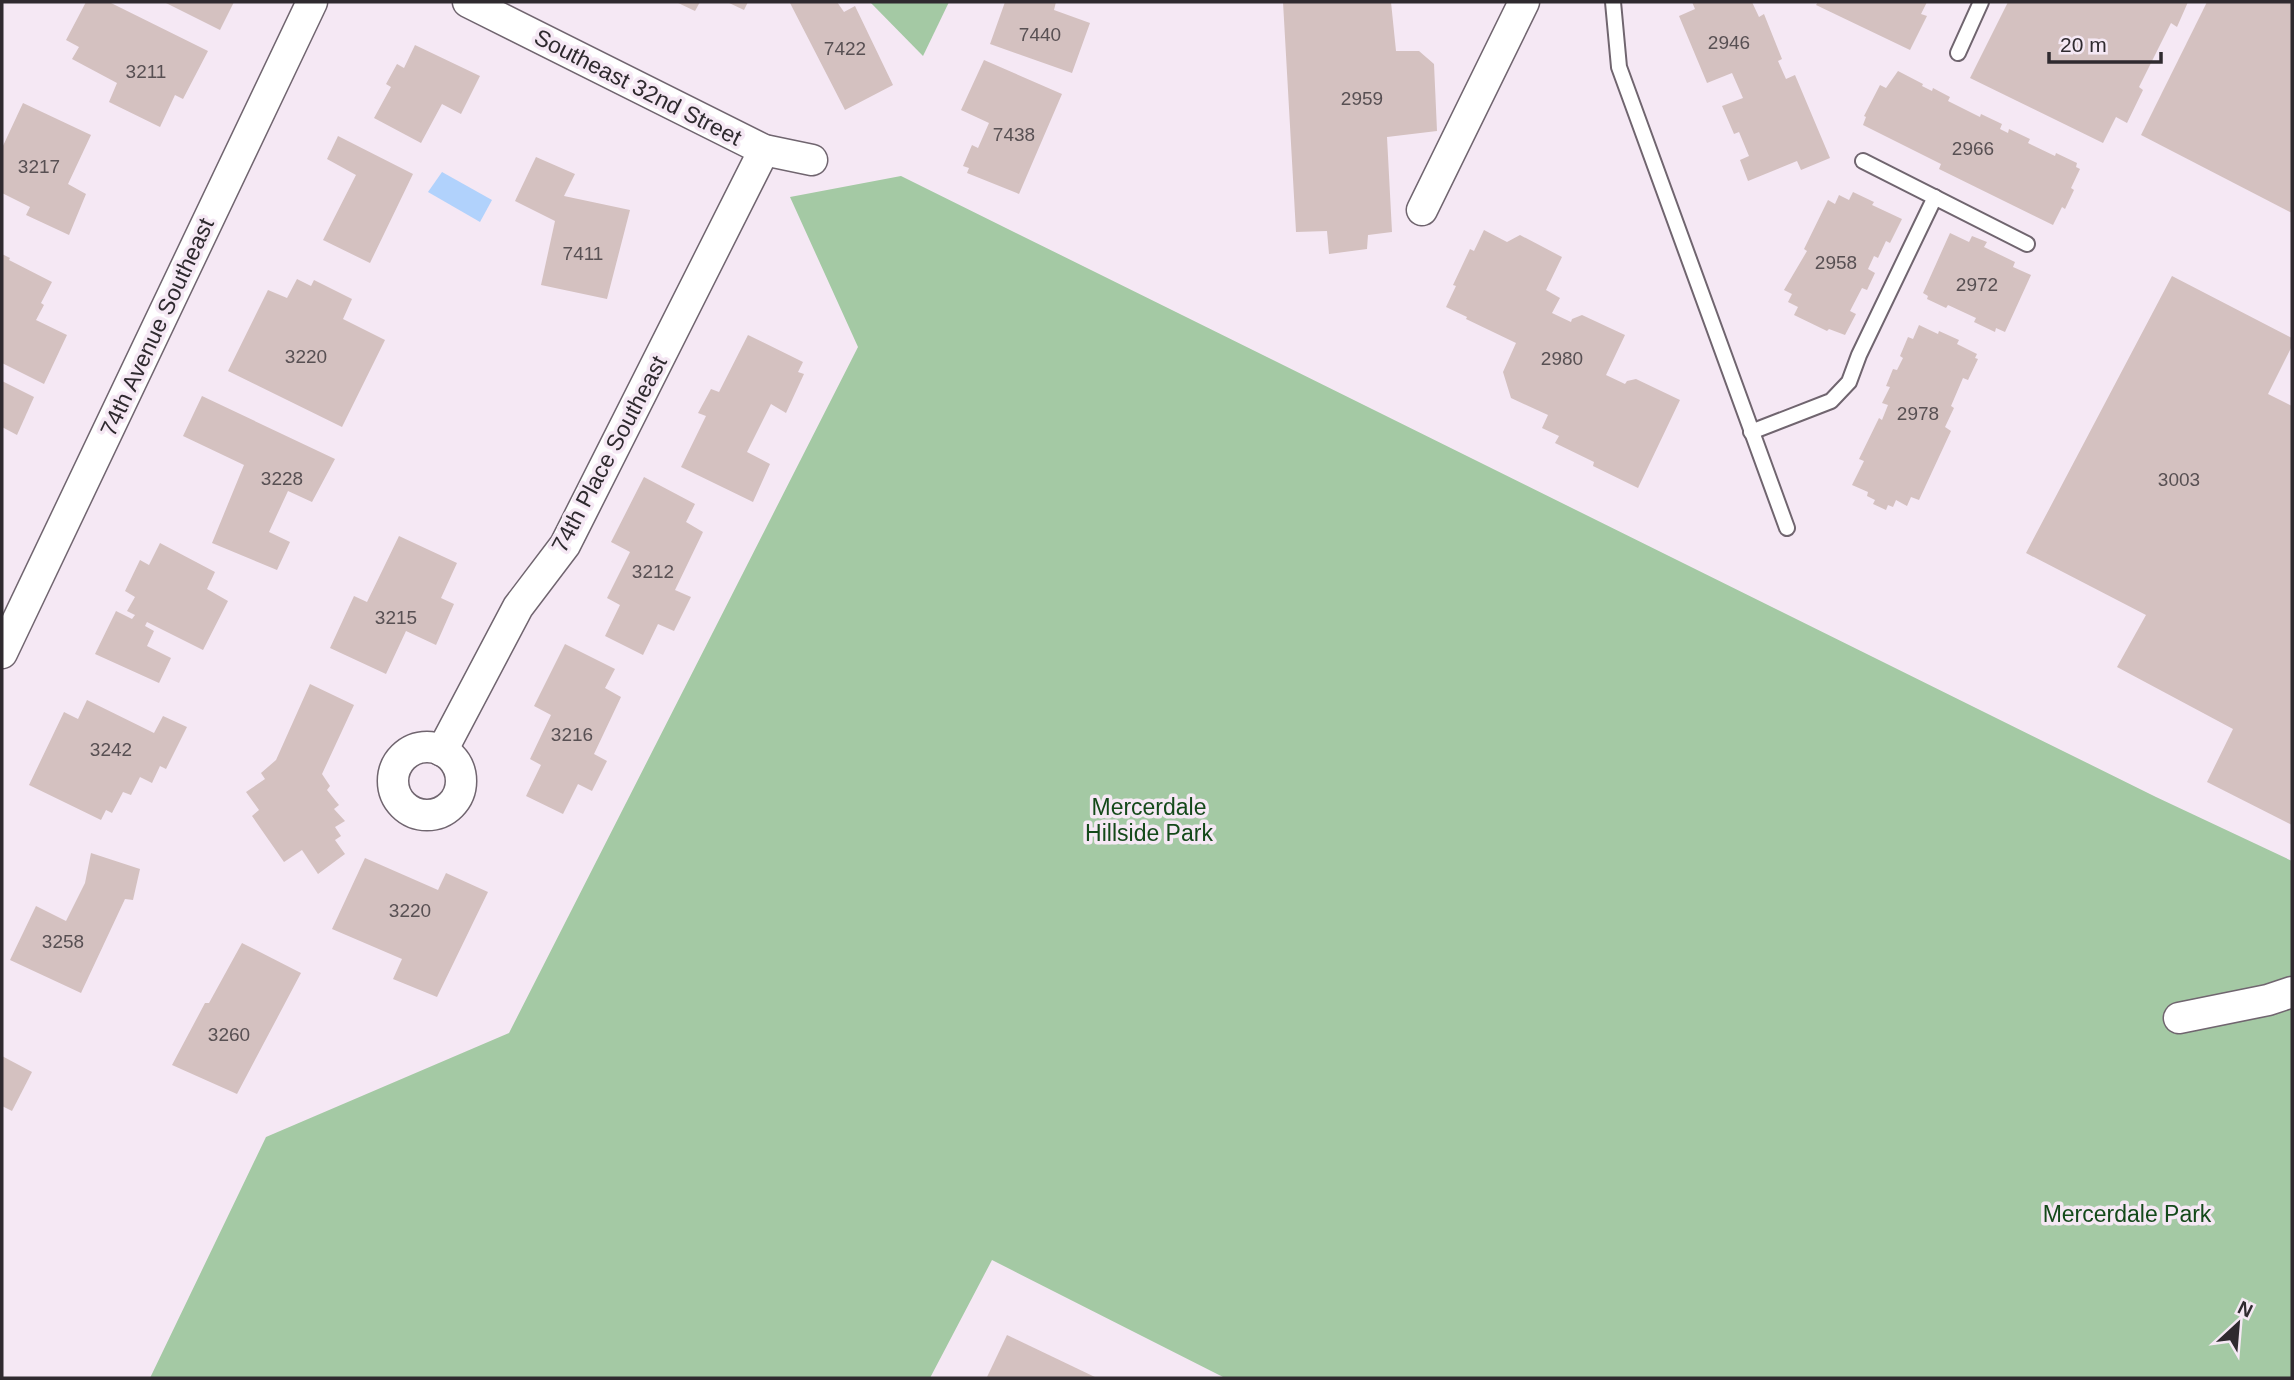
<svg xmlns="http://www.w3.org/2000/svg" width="2294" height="1380" font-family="Arial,sans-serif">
	<rect width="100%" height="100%" fill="#f5e8f4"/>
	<!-- green -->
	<g fill="#a4c9a4">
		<path d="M870,2H949L923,56Z"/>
		<path d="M901,176L2156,797L2292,861V1378H1225L992,1260L930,1378H150L266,1137L509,1033L858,347L790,197Z"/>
	</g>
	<!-- water -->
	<path fill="#b1d2fc" d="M442,172L492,200L480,222L428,192Z"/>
	<!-- building -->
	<g fill="#d4c1c0">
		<path d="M86,2H109L208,51L183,99L175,95L160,127L109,102L117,83L72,59L79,47L66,40Z"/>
		<path d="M164,2H234L220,30Z"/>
		<path d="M676,2H700L695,11Z"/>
		<path d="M727,2H748L744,10Z"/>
		<path d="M792,2H837L844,12L855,6L893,85L845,110L790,3Z"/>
		<path d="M1005,2H1056L1054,10L1090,23L1072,73L990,44Z"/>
		<path d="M1283,2H1391L1396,51H1419L1434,64L1437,131L1387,137L1392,232L1368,235L1367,249L1329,254L1327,231L1296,232Z"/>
		<path d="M1692,2H1752L1759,17L1764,14L1782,59L1778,61L1786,79L1795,75L1830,158L1801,170L1797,161L1748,181L1740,160L1749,156L1739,132L1734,134L1722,106L1743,98L1732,73L1707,83L1679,16L1695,9Z"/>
		<path d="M1818,2H1927L1921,14L1927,16L1910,50L1816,5Z"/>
		<path d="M2008,2H2188L2177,27L2171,23L2139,87L2143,90L2127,123L2116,117L2103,143L1970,78Z"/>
		<path d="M2207,2H2292V213L2141,135Z"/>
		<path d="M415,45L480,76L461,114L442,104L421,143L374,118L391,87L386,84L397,64L404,68Z"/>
		<path d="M984,60L1062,94L1019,194L967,173L969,168L963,166L972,145L978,148L989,123L961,110Z"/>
		<path d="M1898,71L1923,84L1922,86L1932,91L1933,88L1950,97L1948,101L1980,117L1981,114L2002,124L2000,129L2008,133L2009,129L2030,139L2028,143L2055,156L2056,153L2077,163L2076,167L2080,169L2071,188L2074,190L2065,209L2062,207L2053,225L1939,169L1941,164L1863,125L1866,117L1864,116L1880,85L1886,88Z"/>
		<path d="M23,103L91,135L68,184L86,194L69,235L26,215L30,207L2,193V148Z"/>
		<path d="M338,136L413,174L370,263L323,240L356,175L327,159Z"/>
		<path d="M536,157L575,174L564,196L630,210L607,299L541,285L555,221L515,201Z"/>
		<path d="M1853,192L1874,202L1872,205L1902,219L1890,243L1886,241L1878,258L1874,256L1868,269L1875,273L1867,290L1862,288L1850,311L1856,314L1845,335L1829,329L1827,331L1794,315L1798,307L1788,302L1792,294L1784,290L1807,251L1804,249L1828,200L1835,204L1839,195L1849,200Z"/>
		<path d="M1484,230L1507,242L1520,235L1562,257L1546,290L1560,298L1552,313L1571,322L1572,319L1582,315L1625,335L1606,375L1625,384L1627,381L1636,379L1680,400L1638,488L1593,466L1594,462L1555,443L1559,436L1542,428L1548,415L1511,398L1503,372L1516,343L1466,319L1467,317L1446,307L1456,286L1453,285L1470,249L1474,251Z"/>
		<path d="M1950,233L1969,242L1972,236L1987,242L1984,247L2015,262L2013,267L2031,275L2005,332L1996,328L1995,332L1974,322L1976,318L1948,305L1946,308L1927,299L1928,296L1923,293Z"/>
		<path d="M2,254L10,258L9,260L52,282L41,303L44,305L36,320L67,335L44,384L2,363Z"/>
		<path d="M2172,276L2292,338V346L2268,394L2292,406V825L2207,782L2233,729L2117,667L2146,615L2026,553Z"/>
		<path d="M297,279L311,286L314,280L352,299L343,319L385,340L342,427L228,371L268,290L287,298Z"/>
		<path d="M1919,325L1938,334L1939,331L1959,340L1957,344L1977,354L1975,358L1978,359L1968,380L1963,378L1951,406L1954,408L1945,427L1951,431L1919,500L1911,497L1907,506L1896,500L1893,507L1888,505L1886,510L1873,504L1875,500L1867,496L1868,492L1852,485L1864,461L1859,459L1879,418L1882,420L1888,405L1882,403L1890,387L1886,386L1893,369L1897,370L1903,358L1900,356L1908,337L1913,339Z"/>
		<path d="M748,335L803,362L798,372L804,374L786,413L771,404L747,452L770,464L753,502L681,467L706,416L698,413L711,389L719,392Z"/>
		<path d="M2,381L34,397L17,435L2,427Z"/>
		<path d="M202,396L335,459L312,502L288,491L269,532L290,542L277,570L212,543L244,465L183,436Z"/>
		<path d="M644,477L695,504L686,522L703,532L675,590L691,597L674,631L658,624L643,655L605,636L620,605L607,598L630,552L611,542Z"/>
		<path d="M399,536L457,563L441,598L454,604L436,645L406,631L386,674L330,648L354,596L367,602Z"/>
		<path d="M160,543L215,572L207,589L228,601L203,650L147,622L145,626L154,631L147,646L171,658L159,683L95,654L116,611L132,619L135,615L127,611L135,597L125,591L140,560L149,565Z"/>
		<path d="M565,644L615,669L605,688L621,697L594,754L607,761L592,791L578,784L563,814L526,796L541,765L530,759L551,715L534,706Z"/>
		<path d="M310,684L354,705L322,774L330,786L327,790L339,805L334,809L345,821L335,827L341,836L335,840L345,854L318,874L302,850L284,862L252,816L259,810L246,792L265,779L261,773L276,760Z"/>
		<path d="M87,700L154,733L163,716L187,727L166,769L160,766L152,783L140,777L131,795L123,792L112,813L106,810L101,820L29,785L64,712L78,719Z"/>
		<path d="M91,853L140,869L133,900L125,899L81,993L10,960L36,906L66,921L85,883Z"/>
		<path d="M365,858L438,890L446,873L488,892L437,997L393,979L402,959L332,929Z"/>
		<path d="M242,943L301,973L237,1094L172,1065L205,1003H209Z"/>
		<path d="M2,1056L32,1072L12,1111L2,1106Z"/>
		<path d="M1007,1335L1097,1378H989L987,1377Z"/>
	</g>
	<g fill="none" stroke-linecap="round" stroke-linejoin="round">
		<defs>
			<g id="lane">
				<path d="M1613,2L1619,67L1787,528"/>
				<path d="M1958,53L1981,2"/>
				<path d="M1863,161L2027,244"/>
				<path d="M1751,432L1831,401L1849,382L1859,355L1935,197"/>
			</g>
			<g id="street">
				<path d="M468,2L764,150L812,160"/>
				<path d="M1422,210L1524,2"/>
				<path d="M2,653L312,2"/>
				<circle cx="427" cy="781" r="34"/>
				<path d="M442,751L518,607L565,545L764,150"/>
				<path d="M2179,1018L2268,1000L2292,992"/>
			</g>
		</defs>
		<!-- lane casing -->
		<use href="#lane" stroke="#70656f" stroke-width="18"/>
		<!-- street casing -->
		<use href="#street" stroke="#70656f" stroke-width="33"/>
		<!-- lane -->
		<use href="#lane" stroke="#fff" stroke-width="14"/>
		<!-- street -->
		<use href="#street" stroke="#fff" stroke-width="30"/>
	</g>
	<g text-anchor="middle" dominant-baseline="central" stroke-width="7" stroke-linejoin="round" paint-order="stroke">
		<!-- number labels -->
		<g font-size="19" fill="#585053">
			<text x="1040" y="34">7440</text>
			<text x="1729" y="42">2946</text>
			<text x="845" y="48">7422</text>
			<text x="146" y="71">3211</text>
			<text x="1362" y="98">2959</text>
			<text x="1014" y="134">7438</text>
			<text x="1973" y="148">2966</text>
			<text x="39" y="166">3217</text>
			<text x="583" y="253">7411</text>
			<text x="1836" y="262">2958</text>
			<text x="1977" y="284">2972</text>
			<text x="306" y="356">3220</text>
			<text x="1562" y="358">2980</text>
			<text x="1918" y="413">2978</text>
			<text x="282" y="478">3228</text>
			<text x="2179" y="479">3003</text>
			<text x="653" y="571">3212</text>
			<text x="396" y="617">3215</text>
			<text x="572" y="734">3216</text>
			<text x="111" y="749">3242</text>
			<text x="410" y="910">3220</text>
			<text x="63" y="941">3258</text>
			<text x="229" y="1034">3260</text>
		</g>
		<!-- street labels -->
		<g font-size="23" fill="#2f2a2f" stroke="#f5e8f4">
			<text transform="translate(638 87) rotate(27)">Southeast 32nd Street</text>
			<text transform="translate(157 327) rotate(-65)">74th Avenue Southeast</text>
			<text transform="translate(609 454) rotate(-62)">74th Place Southeast</text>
		</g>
		<!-- park labels -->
		<g font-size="23" fill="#14491a" stroke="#f5e8f4">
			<text x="1149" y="807">Mercerdale<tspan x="1149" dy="26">Hillside Park</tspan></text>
			<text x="2127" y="1214">Mercerdale Park</text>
		</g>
	</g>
	<!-- border -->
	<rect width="2294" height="1380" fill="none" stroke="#2f2a2f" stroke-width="7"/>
	<!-- north arrow -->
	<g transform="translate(2238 1324) rotate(26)" stroke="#f5e8f4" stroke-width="5" paint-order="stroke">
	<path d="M0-5L12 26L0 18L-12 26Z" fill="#2f2a2f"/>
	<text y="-10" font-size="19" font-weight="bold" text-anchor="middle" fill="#2f2a2f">N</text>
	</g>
	<!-- scale -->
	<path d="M2049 52v10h112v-10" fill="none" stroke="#2f2a2f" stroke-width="3.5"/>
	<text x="2060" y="52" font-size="21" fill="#2f2a2f" stroke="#f5e8f4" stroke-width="5" paint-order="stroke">20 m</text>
</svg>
